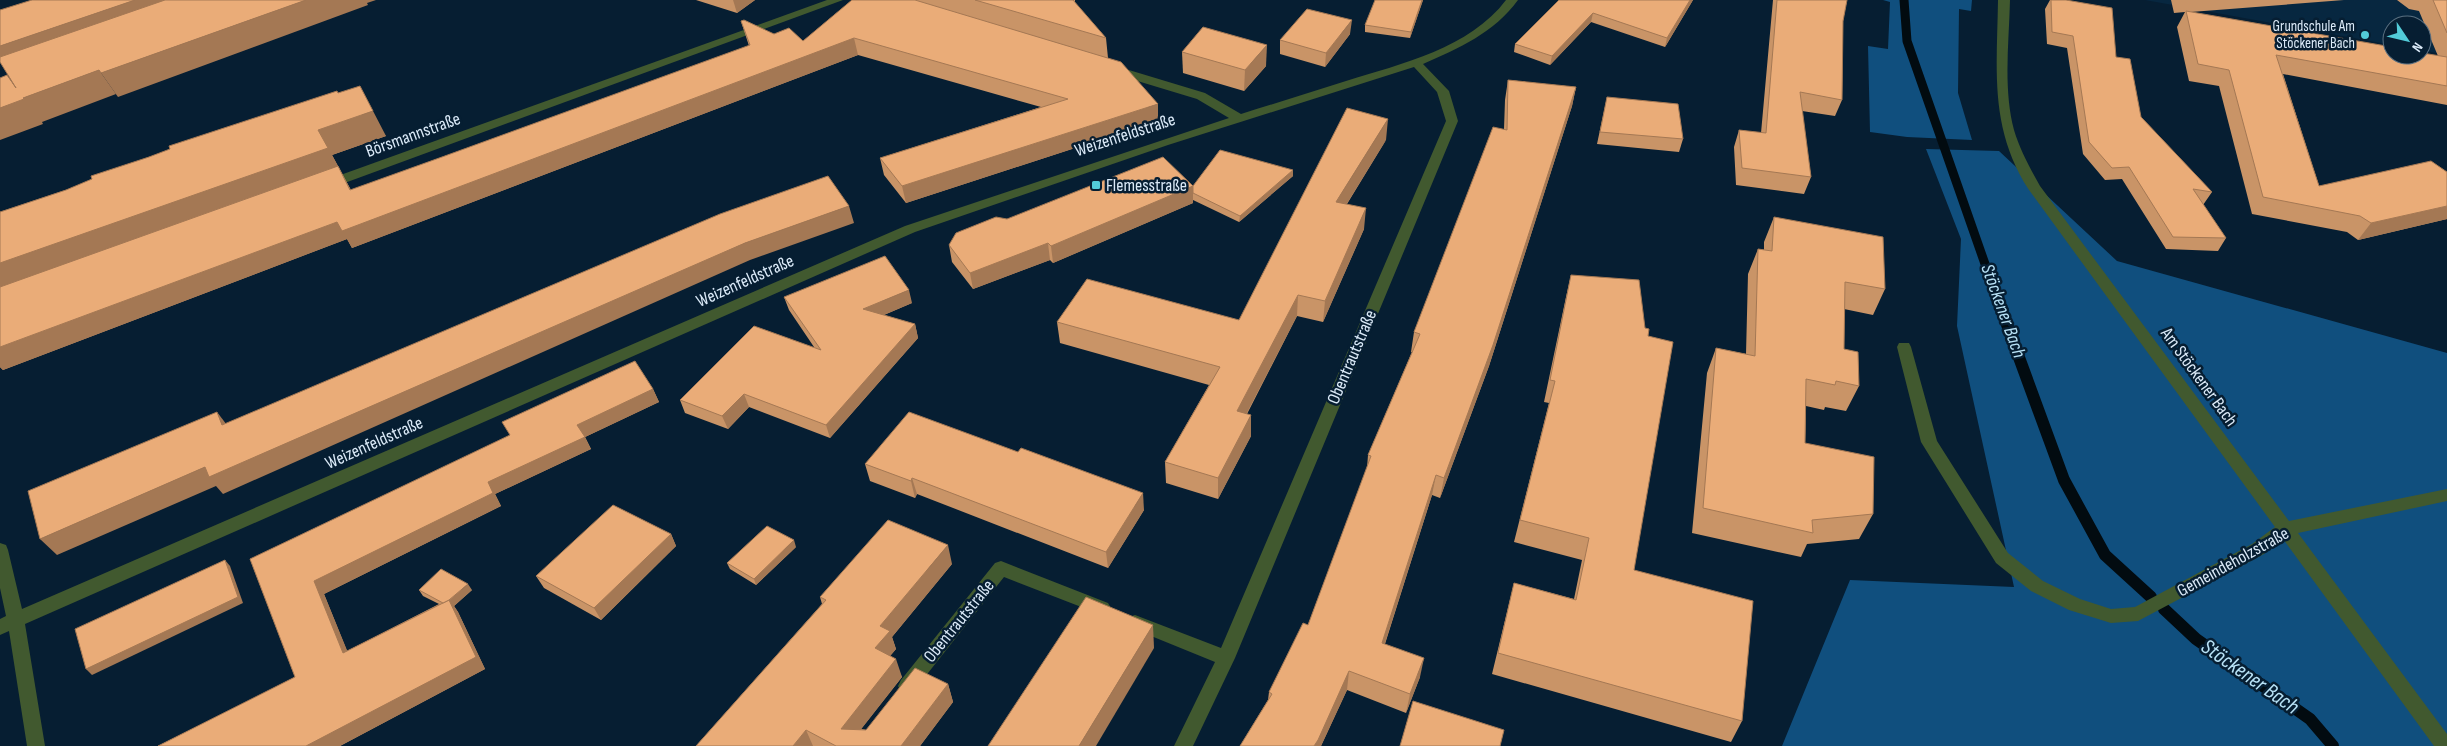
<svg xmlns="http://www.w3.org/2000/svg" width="2447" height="746" font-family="'Sofia Sans Condensed',sans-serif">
	<rect width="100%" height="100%" fill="#061e32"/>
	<!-- built -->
	<path fill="#072740" d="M2145,0H2447V55L2422,50V25H2392V45Z"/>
	<!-- forest -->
	<g fill="#104f7e">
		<path d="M1883,0H1972L1971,11L1959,9L1958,93L1972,140L1907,137L1870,132L1868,46L1888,49L1890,2Z"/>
		<path d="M1926,149L1999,151L2117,261L2447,353V746H1782L1850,580L2014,587L1957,326L1961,239Z"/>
	</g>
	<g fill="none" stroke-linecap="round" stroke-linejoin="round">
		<!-- stream-far1 -->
		<path stroke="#020b10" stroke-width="9" d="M1904,0L1907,41L2006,324"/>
		<!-- stream -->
		<g stroke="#020b10" stroke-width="12">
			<path d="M2006,322L2064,480L2105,555L2151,597"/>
			<path d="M2164,609L2196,639L2310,719L2333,746"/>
		</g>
		<!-- minor -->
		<g fill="#41592f" fill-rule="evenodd">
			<path d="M827,0H843L331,188L326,189L319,185L321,182Z"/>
			<path d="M1506,0H1518C1494,33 1459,48 1423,64L1449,91L1458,121L1235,658L1193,746H1174L1215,662L1129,627L1126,622L1129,617L1135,615L1221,648L1446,121L1437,92L1414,67L1168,145L915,232L25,624L45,746H27L9,631L0,635V619L6,616L0,588V543L6,545L8,550L22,609L905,226L1229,118L1197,99L1111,73L1109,70L1111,67H1119L1205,93L1241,114C1276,103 1311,92 1346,81C1401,64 1470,48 1506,0Z"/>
			<path d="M1998,0H2010C2009,43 2003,88 2014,130C2020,150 2030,168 2040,186L2289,521L2447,489V501L2298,533L2447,734V746H2434L2283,539L2264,554L2138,621L2111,623L2069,610L2031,591L1996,563L1921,442L1897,347L1899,343H1909L1911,347L1937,441L2008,553L2043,581L2080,599L2111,609L2135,607L2252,544L2275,527L2029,190C1989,128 1997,70 1998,0Z"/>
			<path d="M1001,561L1108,603L1111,608L1108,613L1102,615L1004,577L913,692L907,694L901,692L898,686L901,680L995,563Z"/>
		</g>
	</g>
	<!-- wall -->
	<g fill="#c99467">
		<path d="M696,0H755L737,13Z"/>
		<path d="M852,0H1075V3L1106,38L1108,58L1158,121L906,203L884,175L880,158L1041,107L858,55L352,248L347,239L3,370L0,367V212L66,190L149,157L338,93L386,136L332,155L351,190L749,46L741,21L774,34L803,41Z"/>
		<path d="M1423,0L1410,38L1365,32V25Z"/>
		<path d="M1559,0H1693L1665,47L1591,22L1550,65L1514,52L1515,44Z"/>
		<path d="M1773,0H1847L1843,21L1842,100L1835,116L1802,111L1811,177L1804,194L1736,185L1734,147L1739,130L1761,133Z"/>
		<path d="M2050,0H2066L2116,57L2141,117L2212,192L2203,205L2226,238L2218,251L2166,249L2122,179L2105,180L2083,154L2067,48L2047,44L2045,9Z"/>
		<path d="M2171,0H2344L2191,12L2438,56L2419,11L2409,9L2397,0H2447V105L2283,74L2319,186L2447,172V219L2358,240L2347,232L2252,214L2219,86L2189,81L2177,27L2185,12L2174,13Z"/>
		<path d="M1350,34L1325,67L1280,54V40Z"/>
		<path d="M1182,52L1266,66L1244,91L1183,73Z"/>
		<path d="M1508,80L1576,87L1572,106L1489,366L1440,498L1432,495L1385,644L1420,677L1406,713L1347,690L1321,746H1240L1268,700L1269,692L1308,625L1367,468L1368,455L1412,352H1411L1414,332L1504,129L1505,100Z"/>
		<path d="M1607,97L1683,139L1679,152L1597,144Z"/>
		<path d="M1386,140L1347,204L1364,229L1323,322L1297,316L1247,414L1251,436L1218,499L1166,483L1165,462L1209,385L1060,343L1057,322L1239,320Z"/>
		<path d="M1293,170V176L1239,222L1193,200V203L1053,263L1050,260L973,289L952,262L949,245L1007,219Z"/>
		<path d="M1774,217L1885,289L1873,315L1844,309V349L1859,386L1846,411L1825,407L1824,410L1806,406L1805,443L1873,514L1859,539L1807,544L1801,557L1692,533L1707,373L1716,348L1746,354L1748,274L1758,249L1764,250V242Z"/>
		<path d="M1571,275L1645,328L1648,336L1634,570L1742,721L1731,742L1492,674L1514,583L1574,599L1582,560L1514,542L1549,403L1544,402L1566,297Z"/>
		<path d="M784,297L912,303L884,315L915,324L918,338L830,438L749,407L728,429L685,413L680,400L814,347L789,310Z"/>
		<path d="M653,389L659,402L585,437L591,449L495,494L501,506L324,594L347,651L439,604L423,596L419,590H472L454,606L458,612L485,669L340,746H158L295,677L250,559Z"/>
		<path d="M1018,452L1144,510L1108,568L917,494L915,498L870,481L865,464Z"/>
		<path d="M671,534L676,546L601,620L544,588L536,576Z"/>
		<path d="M796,547L756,585L730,569L727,563Z"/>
		<path d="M952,564L892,637L896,649L890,656L902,677L861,729L866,730L948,684L953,702L920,746H696L822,604L820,597Z"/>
	</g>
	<!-- shaded-wall -->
	<g fill="#a47854">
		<path d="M135,0H218L0,59V46Z"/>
		<path d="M306,0H376L367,3L368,5L118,97L101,73Z"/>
		<path d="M733,0H755L737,13Z"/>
		<path d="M1422,0H1423L1410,38L1411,32Z"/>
		<path d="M1690,0H1693L1665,47L1667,38Z"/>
		<path d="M1593,13L1591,22L1550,65L1552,56Z"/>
		<path d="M1352,20L1350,34L1325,67L1326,53Z"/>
		<path d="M854,38L858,55L352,248L347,239L3,370L0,367V347L337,222Z"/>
		<path d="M1267,45L1266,66L1244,91L1245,70Z"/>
		<path d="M99,70L116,94L42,122L43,124L0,140V108L23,98Z"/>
		<path d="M1576,87L1572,106L1489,366L1440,498L1444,478Z"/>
		<path d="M1158,104V121L906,203L902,186Z"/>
		<path d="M373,111L386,136L332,155L360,207L0,291V263L318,130Z"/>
		<path d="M1388,119L1386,140L1335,223L1336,202Z"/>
		<path d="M1293,170V176L1239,222L1240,216Z"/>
		<path d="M1193,186V203L1053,263L1051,246Z"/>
		<path d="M849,206L854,223L750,260L223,494L216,486L57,555L40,539L205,467L745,243Z"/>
		<path d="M2447,206V219L2358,240L2371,223Z"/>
		<path d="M1366,208L1364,229L1323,322L1325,301Z"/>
		<path d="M1048,243L1050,260L973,289L970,273Z"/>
		<path d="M909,290L912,303L867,322L863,309Z"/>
		<path d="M1298,295L1297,316L1237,432V411Z"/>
		<path d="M915,324L918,338L830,438L826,425Z"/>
		<path d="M653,389L659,402L585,437L591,449L495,494L501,506L324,594L353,665L343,653L314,581L488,482L577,425Z"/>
		<path d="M744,394L749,407L728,429L722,416Z"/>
		<path d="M217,412L230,429L222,425Z"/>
		<path d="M1251,415V436L1218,499V478Z"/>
		<path d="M1436,475L1432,495L1379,662L1382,643Z"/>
		<path d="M912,478L917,494L915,498L911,481Z"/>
		<path d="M1143,493L1144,510L1108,568L1106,552Z"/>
		<path d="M671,534L676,546L601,620L594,608Z"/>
		<path d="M794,540L796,547L756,585L754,579Z"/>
		<path d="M948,545L952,564L892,637L896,649L881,667L875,648L880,626Z"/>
		<path d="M225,560L230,566L243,603L92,675L86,669Z"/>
		<path d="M468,584L472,590L454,606L458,612L485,669L340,746H306L445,604Z"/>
		<path d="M1153,625L1154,648L1096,746H1079Z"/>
		<path d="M1424,658L1420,677L1406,713L1410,694Z"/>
		<path d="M896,659L902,677L848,746L841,729Z"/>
		<path d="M1349,671L1347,690L1321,746H1314Z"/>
		<path d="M948,684L953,702L920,746H901Z"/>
		<path d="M806,730L813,746H793Z"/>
	</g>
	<!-- building -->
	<g fill="#eaac78" stroke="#a47854">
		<path d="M32,0H135L0,46V10Z"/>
		<path d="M165,0H306L101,73L99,70L23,98L24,99L0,108V78L7,75L16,88L0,62V57Z"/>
		<path d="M852,0H915L1121,62L1158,104L902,186L880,158L1068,99L854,38L342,231L337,222L0,347V287L338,166L350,190L442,157L750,45L741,21L744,20L774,34L789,28L803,41Z"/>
		<path d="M975,0H1073L1106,38Z"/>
		<path d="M1375,0H1422L1411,32L1365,25Z"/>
		<path d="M1559,0H1690L1667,38L1593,13L1552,56L1515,44Z"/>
		<path d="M1777,0H1847L1843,21L1842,100L1800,92L1811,177L1742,168L1739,130L1766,133Z"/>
		<path d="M2051,0H2066L2112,8L2116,57L2130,59L2141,117L2212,192L2193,189L2226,238L2173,237L2129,167L2112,168L2089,142L2073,36L2052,32Z"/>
		<path d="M2433,0H2447V33Z"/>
		<path d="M1307,9L1352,20L1326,53L1280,40Z"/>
		<path d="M2186,11L2392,47V55H2422V53L2447,57V86L2276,55L2319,186L2431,161L2447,172V206L2371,223L2360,216L2263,197L2229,70L2198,64Z"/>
		<path d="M1203,27L1267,45L1245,70L1182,52Z"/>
		<path d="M1508,80L1576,87L1493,345L1444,478L1436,475L1382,643L1424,658L1410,694L1349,671L1318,740L1314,746H1240L1272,694L1269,692L1303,623L1308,625L1371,456L1368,455L1420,334L1414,332L1493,127L1507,130Z"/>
		<path d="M360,86L373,111L318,130L328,148L0,263V212L66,190L92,179L91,176L149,157L170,149L169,146L337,91L338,93Z"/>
		<path d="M1607,97L1678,104L1683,139L1600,132Z"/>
		<path d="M1347,108L1388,119L1336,202L1366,208L1325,301L1298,295L1237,411L1251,415L1218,478L1165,462L1220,367L1057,322L1087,279L1239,320Z"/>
		<path d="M1220,150L1293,170L1240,216L1193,193V186Z"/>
		<path d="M1163,157L1193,186L1051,246L1048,243L970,273L949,245L956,233L996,217L1007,219Z"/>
		<path d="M828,176L849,206L745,243L209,477L205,467L40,539L28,491L217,412L222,425L720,214Z"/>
		<path d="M1774,217L1883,237L1885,289L1845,282L1844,349L1858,352L1859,386L1836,381L1835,385L1806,379L1805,443L1874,457L1873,514L1812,520L1813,533L1703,508L1716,348L1755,356L1758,249L1772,251Z"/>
		<path d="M885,256L909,290L863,309L915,324L826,425L744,394L722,416L680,400L754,326L821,350L784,297Z"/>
		<path d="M1571,275L1639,280L1645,328L1649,329L1648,336L1673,342L1634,570L1753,601L1742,721L1498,653L1514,583L1576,600L1589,538L1520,520L1555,381L1550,380Z"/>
		<path d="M635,361L653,389L577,425L585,437L488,482L493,493L314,581L343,653L449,600L476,657L306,746H158L295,677L250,559L510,435L502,422Z"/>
		<path d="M909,412L1018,452L1021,448L1143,493L1106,552L912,478L911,481L865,464Z"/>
		<path d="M613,505L671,534L594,608L536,576Z"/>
		<path d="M888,520L948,545L880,626L890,631L875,648L896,659L841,729L866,730L915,668L948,684L901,746H836L806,730L793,746H696L826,600L820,597Z"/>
		<path d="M767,526L794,540L754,579L727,563Z"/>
		<path d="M225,560L238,597L86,669L75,629Z"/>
		<path d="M441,569L468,584L449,600L443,603L419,590Z"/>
		<path d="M1086,597L1153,625L1079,746H988Z"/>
		<path d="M1413,701L1504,730L1500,746H1400Z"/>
	</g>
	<!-- markers -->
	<g fill="#52cbd8" stroke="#061e32" stroke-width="2">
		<circle cx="2365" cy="35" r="5"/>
		<rect x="1091" y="180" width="10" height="10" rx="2.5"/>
	</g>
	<g text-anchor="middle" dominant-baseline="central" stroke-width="5" stroke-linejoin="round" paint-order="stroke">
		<!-- far-poi labels -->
		<g font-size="15" fill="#dbeaf8" stroke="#061e32" text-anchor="end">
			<text x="2355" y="26">Grundschule Am<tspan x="2355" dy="17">Stöckener Bach</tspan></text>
		</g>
		<!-- street labels -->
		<g font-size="18" fill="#dbeaf8" stroke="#061e32">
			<text transform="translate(413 135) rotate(-20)">Börsmannstraße</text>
			<text transform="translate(1125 135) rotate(-18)">Weizenfeldstraße</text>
			<text transform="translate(745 281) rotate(-24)">Weizenfeldstraße</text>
			<text transform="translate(1352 357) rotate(-67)">Obentrautstraße</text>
			<text transform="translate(2199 377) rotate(54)">Am Stöckener Bach</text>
			<text transform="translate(374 443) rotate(-24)">Weizenfeldstraße</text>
			<text transform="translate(2233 562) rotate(-29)">Gemeindeholzstraße</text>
			<text transform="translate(959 621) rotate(-51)">Obentrautstraße</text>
		</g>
		<!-- poi labels -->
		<g font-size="18" fill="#dbeaf8" stroke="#061e32" text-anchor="start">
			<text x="1106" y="185">Flemesstraße</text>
		</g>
		<!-- water labels -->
		<g font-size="19" font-style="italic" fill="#b8e2f6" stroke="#061e32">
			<text transform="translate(2003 311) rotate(70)">Stöckener Bach</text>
		</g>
		<!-- near-water labels -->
		<g font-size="22" font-style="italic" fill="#b8e2f6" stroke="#061e32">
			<text transform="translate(2250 677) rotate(35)">Stöckener Bach</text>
		</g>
	</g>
	<!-- north arrow -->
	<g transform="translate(2407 40) rotate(125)"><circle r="24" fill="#061e32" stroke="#5b7081"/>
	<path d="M0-4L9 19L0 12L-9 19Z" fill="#52cbd8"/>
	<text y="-8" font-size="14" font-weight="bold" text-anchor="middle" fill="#dbeaf8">N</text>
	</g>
</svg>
